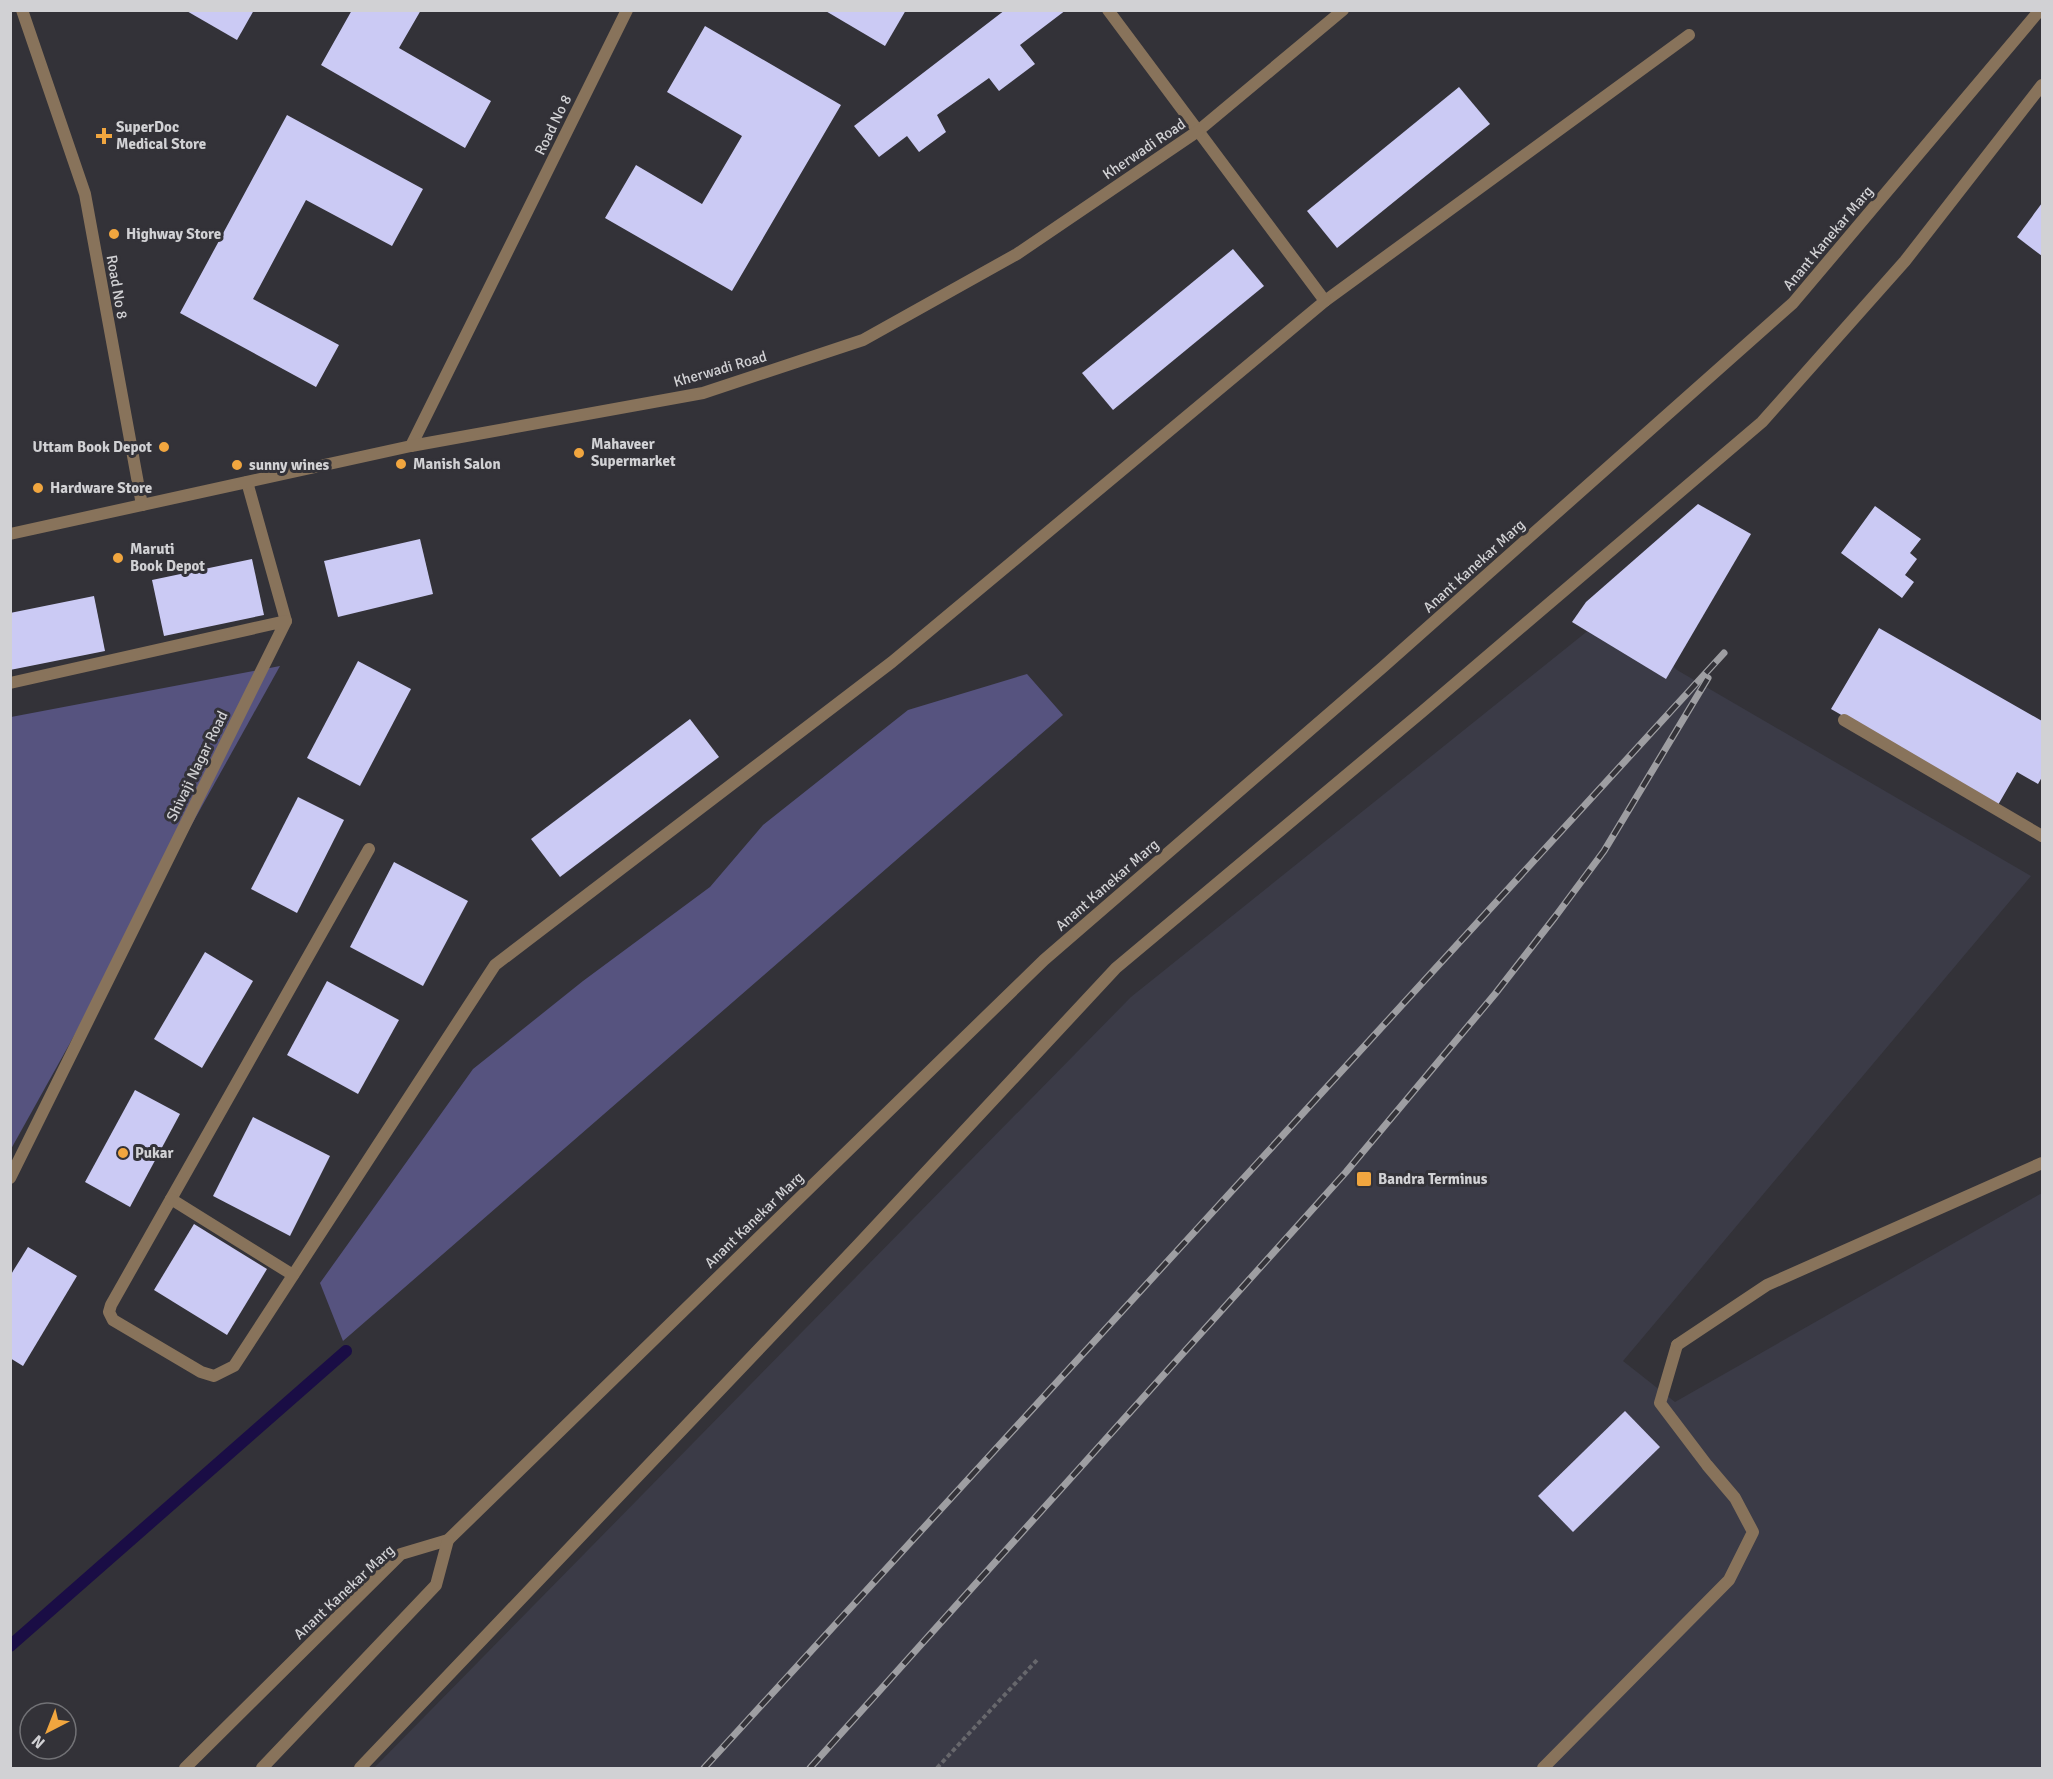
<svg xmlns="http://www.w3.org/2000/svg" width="2053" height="1779" font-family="Signika,sans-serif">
	<rect width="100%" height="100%" fill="#333238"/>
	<!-- built -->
	<path fill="#3b3b47" d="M1615,609L1677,670L2031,876L1623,1361L1675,1402L2042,1193V1768H374L1131,997Z"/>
	<!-- green -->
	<g fill="#56537f">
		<path d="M280,666L11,1149V717Z"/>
		<path d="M1027,674L1063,715L343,1341L320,1283L473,1069L583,981L710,887L763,825L908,710Z"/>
	</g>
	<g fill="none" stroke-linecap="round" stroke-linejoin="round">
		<!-- stream -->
		<path stroke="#1a0d45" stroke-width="12" d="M10,1646L346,1351"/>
	</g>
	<!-- building -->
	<g fill="#cbcaf4">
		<path d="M185,10H254L237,40Z"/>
		<path d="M352,10H421L399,48L491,101L465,148L321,65Z"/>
		<path d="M824,10H906L885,46Z"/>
		<path d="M1005,10H1066L1020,45L1035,64L999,91L989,78L937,115L946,132L919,152L907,136L879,157L854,126Z"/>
		<path d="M705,26L841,105L732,291L605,218L636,165L702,204L742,136L667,92Z"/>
		<path d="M1459,87L1490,124L1337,248L1307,211Z"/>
		<path d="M287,115L423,189L392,246L306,200L253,299L339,345L316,387L180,313Z"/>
		<path d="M2042,203V256L2017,237Z"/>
		<path d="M1233,249L1264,286L1113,410L1082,373Z"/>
		<path d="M1698,504L1751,534L1666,679L1572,622L1586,602Z"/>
		<path d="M1875,506L1921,539L1910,553L1917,559L1905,575L1914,582L1902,598L1841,553Z"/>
		<path d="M420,539L433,594L338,617L324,561Z"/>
		<path d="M252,559L264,615L164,636L152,580Z"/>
		<path d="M94,596L105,651L10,670V613Z"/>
		<path d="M1879,628L2042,721V777L2038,784L2017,772L1998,805L1831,709Z"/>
		<path d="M358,661L411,689L360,786L307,758Z"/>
		<path d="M690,719L719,757L560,877L531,839Z"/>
		<path d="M298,797L344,820L297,913L251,889Z"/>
		<path d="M394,862L468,901L423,986L350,947Z"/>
		<path d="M205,952L253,981L202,1068L154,1039Z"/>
		<path d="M327,981L399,1020L358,1094L287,1055Z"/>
		<path d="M135,1090L180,1114L130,1207L85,1182Z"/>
		<path d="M253,1117L330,1156L290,1236L213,1196Z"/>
		<path d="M194,1224L267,1269L227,1335L154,1290Z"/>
		<path d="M28,1247L77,1276L23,1366L10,1358V1276Z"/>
		<path d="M1625,1411L1660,1447L1573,1532L1538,1496Z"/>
	</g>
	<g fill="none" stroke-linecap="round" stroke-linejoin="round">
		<!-- path -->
		<path stroke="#67676c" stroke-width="4" stroke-dasharray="4.5 3" stroke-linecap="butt" d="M937,1768L1038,1659"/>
		<!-- service -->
		<path stroke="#88735b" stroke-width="12" d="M1543,1768L1729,1580L1753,1532L1735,1498L1707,1465L1660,1403L1677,1345"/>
		<!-- minor -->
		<g stroke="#88735b" stroke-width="12">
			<path d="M22,10L85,194L142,505"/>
			<path d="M1325,301L1689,35"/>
			<path d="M411,446L627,10"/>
			<path d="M247,482L286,621"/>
			<path d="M10,683L286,621L10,1178"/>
			<path d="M1844,720L2042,836"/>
			<path d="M369,849L111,1305L109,1312L113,1320L201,1372L214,1376L234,1366L495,965L892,662L1325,301L1108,10"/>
			<path d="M171,1199L293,1275"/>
			<path d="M1677,1345L1767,1285L2042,1163"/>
		</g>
		<!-- tertiary -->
		<g stroke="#88735b" stroke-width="12">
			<path d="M10,534L411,446L703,393L863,340L1017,254L1198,131L1343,10"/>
			<path d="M185,1768L401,1554L448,1540L1044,960L1383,667L1793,303L2040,10"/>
			<path d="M262,1768L436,1585L448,1540"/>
			<path d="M360,1768L859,1244L1116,968L1423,711L1762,422L1905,261L2042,85"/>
		</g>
		<defs>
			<g id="rail">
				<path d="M704,1768L1724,653"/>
				<path d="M810,1768L1346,1172L1495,994L1555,917L1604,851L1708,678"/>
			</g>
		</defs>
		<!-- rail casing -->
		<use href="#rail" stroke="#9e9ea2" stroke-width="7"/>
		<!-- rail -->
		<use href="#rail" stroke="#333238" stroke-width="4.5" stroke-dasharray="14" stroke-linecap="butt"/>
	</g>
	<!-- markers -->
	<g fill="#f1a63f" stroke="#333238" stroke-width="2">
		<path d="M101 127h6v6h6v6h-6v6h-6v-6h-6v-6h6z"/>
		<circle cx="114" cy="234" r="6"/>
		<circle cx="164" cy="447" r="6"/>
		<circle cx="579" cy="453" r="6"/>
		<circle cx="401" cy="464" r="6"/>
		<circle cx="237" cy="465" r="6"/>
		<circle cx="38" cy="488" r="6"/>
		<circle cx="118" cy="558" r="6"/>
		<circle cx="123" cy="1153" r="6"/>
		<rect x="1356" y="1171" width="16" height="16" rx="3"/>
	</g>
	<g text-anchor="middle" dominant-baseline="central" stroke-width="6" stroke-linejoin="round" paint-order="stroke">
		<!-- street labels -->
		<g font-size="15" fill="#d1d1d4" stroke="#333238">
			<text transform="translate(553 125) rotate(-64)">Road No 8</text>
			<text transform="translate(1144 149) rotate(-34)">Kherwadi Road</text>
			<text transform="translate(1828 238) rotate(-50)">Anant Kanekar Marg</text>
			<text transform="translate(117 287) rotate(80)">Road No 8</text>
			<text transform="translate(720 369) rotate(-16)">Kherwadi Road</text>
			<text transform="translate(1474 566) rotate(-42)">Anant Kanekar Marg</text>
			<text transform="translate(197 766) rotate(-64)">Shivaji Nagar Road</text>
			<text transform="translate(1107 885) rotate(-41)">Anant Kanekar Marg</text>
			<text transform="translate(754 1220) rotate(-44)">Anant Kanekar Marg</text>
			<text transform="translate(344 1592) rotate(-43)">Anant Kanekar Marg</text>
		</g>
		<!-- poi labels -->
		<g font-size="15" font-weight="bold" fill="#d1d1d4" stroke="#333238" text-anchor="start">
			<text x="116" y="127">SuperDoc<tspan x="116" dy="17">Medical Store</tspan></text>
			<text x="126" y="234">Highway Store</text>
			<text x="591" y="444">Mahaveer<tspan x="591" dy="17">Supermarket</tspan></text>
			<text x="152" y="447" text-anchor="end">Uttam Book Depot</text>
			<text x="413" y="464">Manish Salon</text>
			<text x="249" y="465">sunny wines</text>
			<text x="50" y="488">Hardware Store</text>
			<text x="130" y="549">Maruti<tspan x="130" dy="17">Book Depot</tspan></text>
			<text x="135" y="1153">Pukar</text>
			<text x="1378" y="1179">Bandra Terminus</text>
		</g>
	</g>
	<!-- border -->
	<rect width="2053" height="1779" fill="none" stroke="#d1d1d4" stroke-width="24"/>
	<!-- north arrow -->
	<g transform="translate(48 1731) rotate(222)"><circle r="28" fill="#333238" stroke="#727276" stroke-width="1.5"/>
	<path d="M0-4.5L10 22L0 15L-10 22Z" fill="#f1a63f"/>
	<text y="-9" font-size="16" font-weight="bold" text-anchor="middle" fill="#d1d1d4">N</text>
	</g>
</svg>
